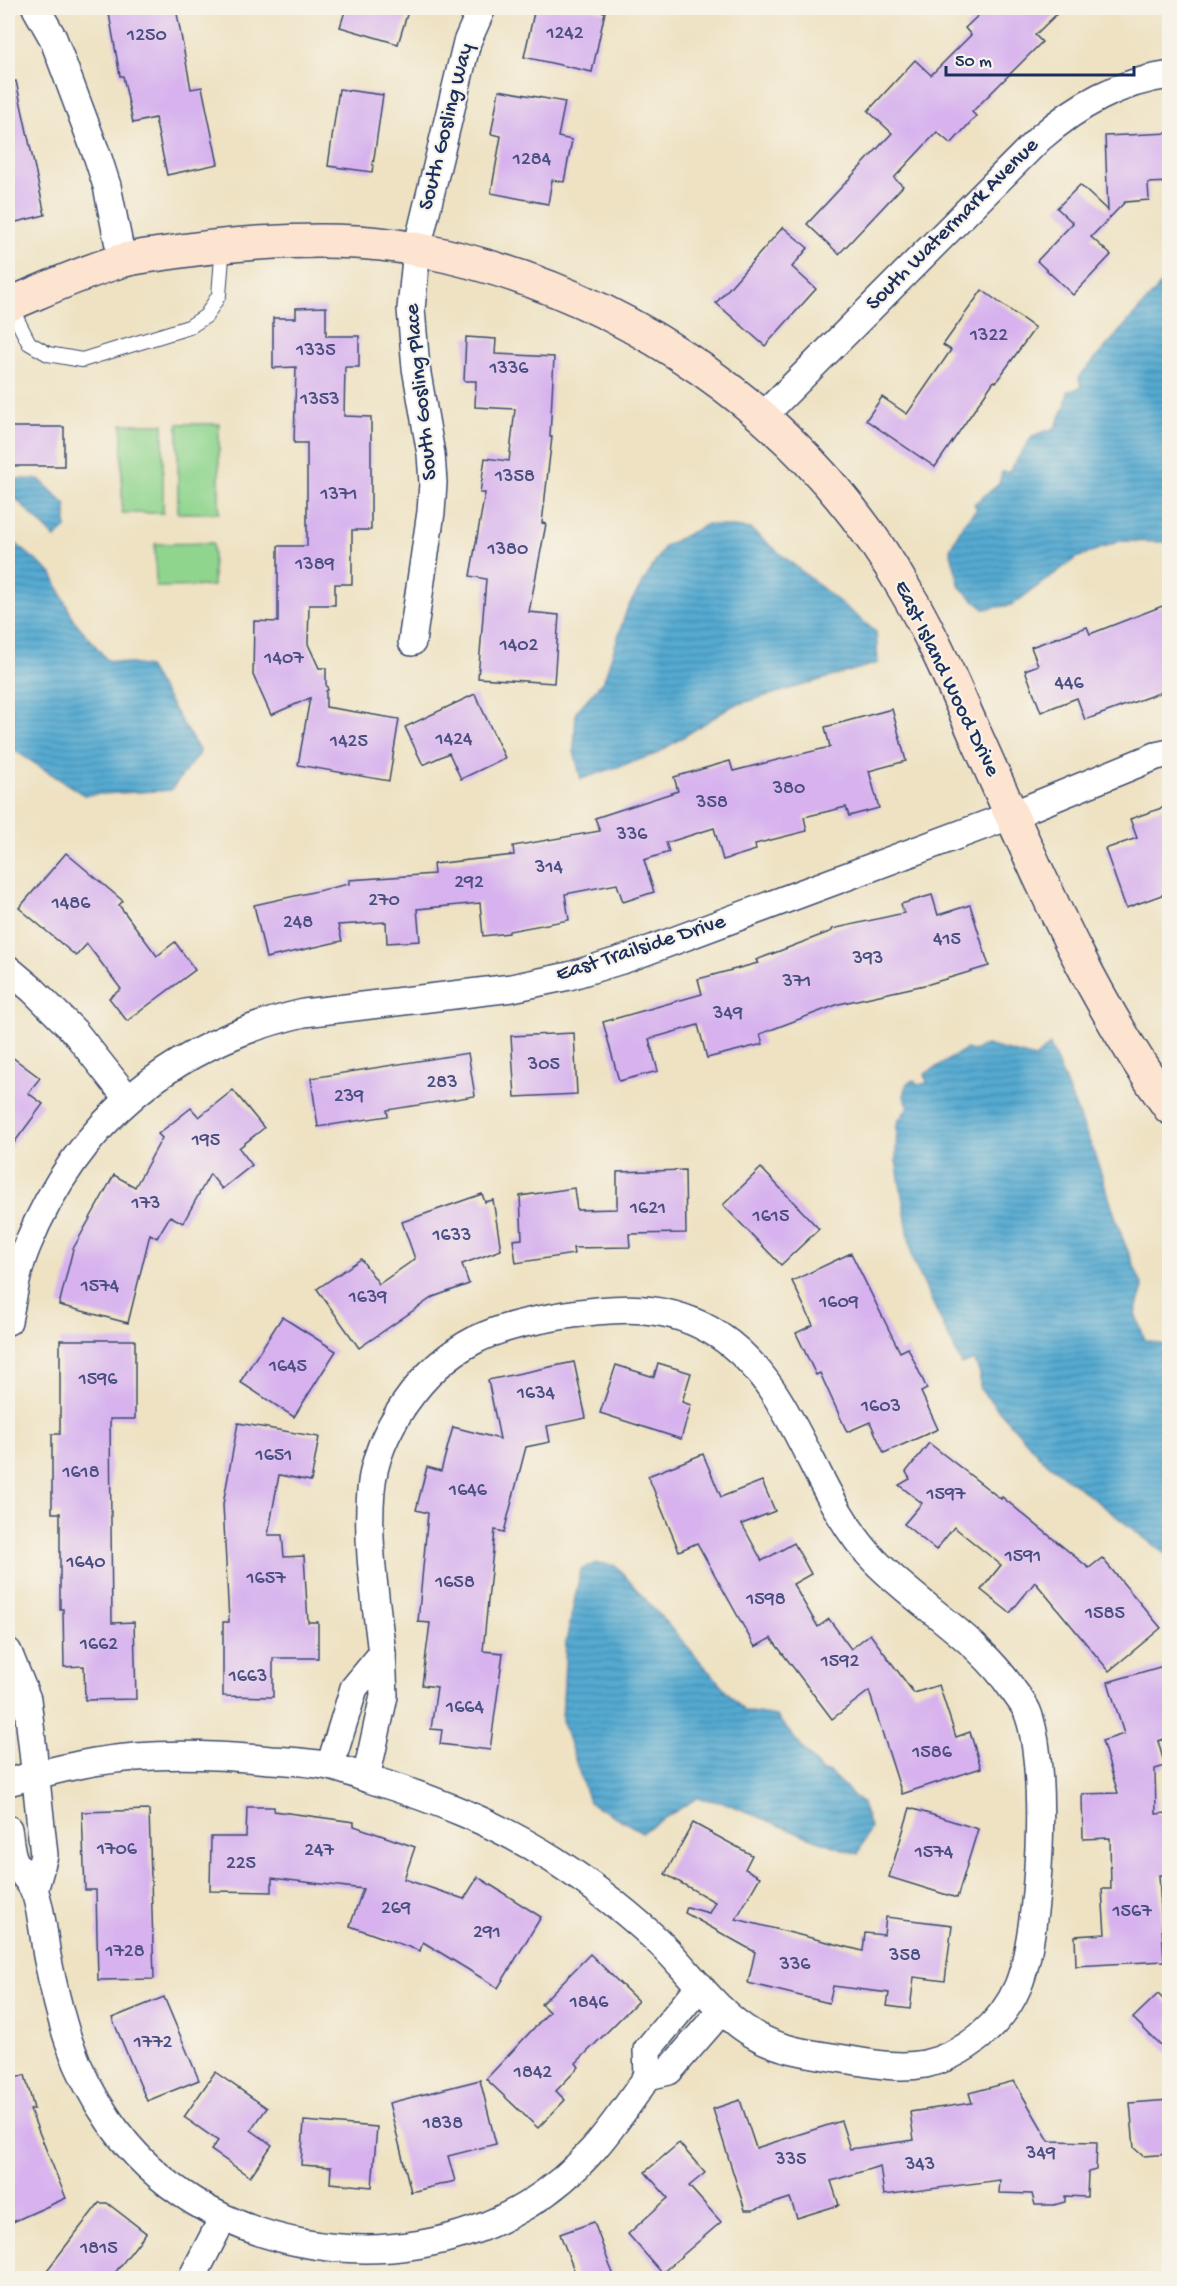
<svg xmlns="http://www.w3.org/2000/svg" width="1177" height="2286" font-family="'Gochi Hand',sans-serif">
	<defs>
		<pattern id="water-rules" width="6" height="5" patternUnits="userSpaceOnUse" patternTransform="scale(1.5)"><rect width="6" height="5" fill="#55aad1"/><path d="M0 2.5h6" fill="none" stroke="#468bad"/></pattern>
	</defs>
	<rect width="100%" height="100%" fill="#f7f3e8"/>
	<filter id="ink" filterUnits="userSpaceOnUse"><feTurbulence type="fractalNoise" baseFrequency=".0167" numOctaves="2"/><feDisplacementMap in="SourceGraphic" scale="12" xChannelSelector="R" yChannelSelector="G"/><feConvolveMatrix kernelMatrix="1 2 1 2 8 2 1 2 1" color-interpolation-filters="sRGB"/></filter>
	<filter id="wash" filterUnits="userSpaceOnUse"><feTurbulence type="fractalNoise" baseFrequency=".008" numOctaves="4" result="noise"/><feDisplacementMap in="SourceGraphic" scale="24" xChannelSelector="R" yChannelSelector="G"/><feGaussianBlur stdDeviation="1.35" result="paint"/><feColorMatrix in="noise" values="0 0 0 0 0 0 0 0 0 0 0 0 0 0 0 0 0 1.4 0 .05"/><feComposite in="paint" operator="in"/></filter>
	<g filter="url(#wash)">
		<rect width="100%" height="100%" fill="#eee2c3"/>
		<!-- pitch -->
		<g fill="#90d58e" stroke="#568276" stroke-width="1.5">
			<rect x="122" y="424" width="41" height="89"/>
			<rect x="178" y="424" width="41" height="89"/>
			<path d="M213,543V586L156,587L155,544Z"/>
		</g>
		<!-- water -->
		<g fill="url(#water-rules)" stroke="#386c98" stroke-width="1.5">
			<path d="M1166,279L1170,280L1169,542L1119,541L1076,558L1012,605L984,609L960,587L950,549L964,523L977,509L974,504L999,484L1002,472H1009L1032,436L1055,428L1065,407L1068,391L1081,388L1079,377Z"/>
			<path d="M17,479H39L66,505V528L55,538L8,491Z"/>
			<path d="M707,524L750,529L876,632L878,663L732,706L656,754L581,779L574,751L576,712L604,680L627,609L665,546Z"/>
			<path d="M8,537L52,574L73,619L107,660L148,667L200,752L171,790L84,795L8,746Z"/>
			<path d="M986,1045L1035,1058L1050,1045L1095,1155L1122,1237L1143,1287L1135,1313L1145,1340L1169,1346V1557L1042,1459L980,1389V1374L974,1360L962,1365L913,1261L896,1160L897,1123L909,1106L904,1097L907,1083L914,1080L918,1085L927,1083L925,1074L966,1049L973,1051Z"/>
			<path d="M597,1563L616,1566L744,1711L776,1716L822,1772H829L862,1804L870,1827L858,1854L795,1832L726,1803L697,1798L642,1832L589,1802L562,1720L566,1642L581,1569Z"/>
		</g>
		<g id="blocks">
			<!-- building -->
			<g fill="#d7b2ee">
				<path d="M108,8H176L191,89L202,87L218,164L167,175L155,118L133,123L123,76H120Z"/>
				<path d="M346,8H409L398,44L340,27Z"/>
				<path d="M535,8H586L605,12L592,72L524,57Z"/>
				<path d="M986,8H1063L1035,35L1042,42L972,112L976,116L951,144L937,132L894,178L903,186L839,254L807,224L892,133L868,111L915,60L931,75L971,35L965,28Z"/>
				<path d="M16,81L45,215L8,224V82Z"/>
				<path d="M339,89L383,95L372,172L328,166Z"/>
				<path d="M499,90L565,102L558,137L572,140L564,182L552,180L548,204L491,193L501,136L491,134Z"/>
				<path d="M1170,133V182L1148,183L1149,200L1125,202L1091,237L1111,255L1073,295L1037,261L1073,223L1057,208L1080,185L1108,211L1105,136Z"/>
				<path d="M783,227L808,248L792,267L816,289L765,346L716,303Z"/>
				<path d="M982,290L1035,328L996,382L994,381L935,467L866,420L882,397L907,414L951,350L943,345Z"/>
				<path d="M326,307V336H359V367H345L344,416L371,417V530H352V584H335V605H309L308,644L319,668H326V684L328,690L326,691V707L399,719L389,781L298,765L310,698L271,715L253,675L254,621L278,622V546H307V443H294L296,367L273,368V318H296V308Z"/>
				<path d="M466,337L496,339L495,354L554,357L550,437H552L542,523L546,524L529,612L559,615L554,683L478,678L486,579L470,576L485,493H480L485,458L509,461L515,409L475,407L476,381H464Z"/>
				<rect x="8" y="427" width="56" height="39"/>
				<path d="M1170,603V689L1085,720L1077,698L1041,712L1025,670L1038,665L1031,647L1087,627L1090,634Z"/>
				<path d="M475,694L505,758L461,779L449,753L423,765L405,727Z"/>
				<path d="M892,709L906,761L869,771L879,808L849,816L846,807L804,817L807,831L755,844L756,850L723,860L714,828L666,843L669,852L644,860L654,892L623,902L617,884L565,894L569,920L509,931V933L483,936L480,903L417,909L420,941L387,943L386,922L338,925L342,941L266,958L254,905L349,884V880L434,874L433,864L514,855L513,846L600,831L595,818L678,791L674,777L730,761L733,771L830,747L825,727Z"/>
				<path d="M1170,805V892L1126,908L1105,849L1137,838L1130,819Z"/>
				<path d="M66,853L123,901L119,905L157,956L175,942L195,970L127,1021L109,998L121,989L87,944L76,956L19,908Z"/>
				<path d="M932,895L938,915L970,905L989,966L929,984L839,1004L760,1034L763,1044L707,1058L698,1025L649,1039L658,1071L619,1081L603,1022L702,994L698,979L758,963L756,960L832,931V929L904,913L901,904Z"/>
				<path d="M574,1033L577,1094L515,1097L511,1036Z"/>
				<path d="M468,1053L475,1096L387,1110L388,1116L318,1127L311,1078Z"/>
				<path d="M8,1054L40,1078L28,1093L43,1104L8,1151Z"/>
				<path d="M233,1090L264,1128L239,1148L252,1165L222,1189L210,1174L183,1223L170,1216L157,1238L150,1234L128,1323L59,1305L73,1249L114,1175L135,1187L162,1138L158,1134L191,1108L199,1117Z"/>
				<path d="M761,1168L819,1229L781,1265L723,1205Z"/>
				<path d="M685,1170L686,1233L629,1234L630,1247L573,1248L574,1254L516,1263L513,1240L522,1239L520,1196L574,1188L577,1210L617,1209V1172Z"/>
				<path d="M482,1194L485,1202L493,1200L501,1250L462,1264L469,1284L433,1297L359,1348L317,1289L361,1259L379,1284L415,1259L402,1222Z"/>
				<path d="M851,1253L900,1352L908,1348L927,1389L921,1392L938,1429L884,1453L870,1422L847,1432L820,1373L816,1375L796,1333L813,1325L792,1281Z"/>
				<path d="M282,1317L336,1351L294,1417L240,1382Z"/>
				<path d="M60,1340H135V1419H110L112,1623L134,1622L136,1699L85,1700L84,1666L64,1667L63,1609H60V1513H52V1434H60Z"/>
				<path d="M574,1362L586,1418L547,1426L550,1442L526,1447L504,1532L495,1530L483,1651L503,1653L490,1750L440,1744L442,1730L431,1729L437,1687L422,1685L430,1623L418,1622L428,1513L416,1510L427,1467L441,1471L453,1427L500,1439L488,1380Z"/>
				<path d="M658,1363L691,1373L682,1402L691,1405L681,1439L600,1413L616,1365L654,1377Z"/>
				<path d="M238,1423L319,1437L311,1481L279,1475L268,1535H282L284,1557L304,1556L308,1622H318V1658H273V1697L223,1696V1622H229L223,1504Z"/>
				<path d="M929,1443L1001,1499L1002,1497L1089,1568L1102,1558L1161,1628L1109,1671L1035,1582L1010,1613L981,1590L1001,1565L954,1527L936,1550L904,1524L922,1503L899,1485L910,1479L906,1472Z"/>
				<path d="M703,1454L721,1497L762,1481L775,1511L742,1524L762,1561L794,1543L811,1574L793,1584L818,1627L829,1619L851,1649L870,1634L914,1693L939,1685L956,1737L970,1732L981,1768L902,1794L869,1691L832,1719L771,1638L755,1647L697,1543L679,1551L648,1476Z"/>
				<path d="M1170,1664V1737L1158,1741L1165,1766L1155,1769L1156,1814L1167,1813L1169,1875H1159L1164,1961L1076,1966L1075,1936L1105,1934L1102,1889H1111L1110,1838L1083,1839L1082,1794L1118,1793L1102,1741L1124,1734L1108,1682Z"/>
				<path d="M247,1807H274V1811L354,1822V1826L415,1847L404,1879L464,1899L478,1877L541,1917L498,1988L423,1942L420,1951L350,1926L363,1889L272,1878V1892L210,1891L211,1837H246Z"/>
				<path d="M910,1808L978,1829L957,1898L889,1877Z"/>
				<path d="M149,1810L154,1979L98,1980L96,1890H85L82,1812Z"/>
				<path d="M693,1823L752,1855L745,1869L760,1877L736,1919L863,1951L865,1933L884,1935L886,1917L952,1925L945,1981L914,1977L910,2009L887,2006L889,1993L833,1986L829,2003L748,1983L755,1952L685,1913L687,1907L709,1913L715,1902L665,1874Z"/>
				<path d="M590,1954L638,2001L576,2063L579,2067L556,2091L565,2100L538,2128L486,2079L549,2012L541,2004Z"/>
				<path d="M1158,1994L1170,2006V2055L1133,2018Z"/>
				<path d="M164,1997L199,2080L147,2101L112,2018Z"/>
				<path d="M8,2060L15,2078L25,2075L34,2109L30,2110L66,2198L8,2224Z"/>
				<path d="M215,2072L267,2108L251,2130L272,2145L250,2177L211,2150L218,2141L184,2117Z"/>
				<path d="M480,2080L496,2144L448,2156L455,2181L411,2192L389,2103Z"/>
				<path d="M1014,2081L1049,2141L1097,2142L1096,2170L1088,2172L1087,2197L1065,2196V2202L1054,2205H1035L1032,2194L999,2193L1000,2180L884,2195L880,2166L831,2181L839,2205L797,2218L790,2198L753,2210H745L713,2109L740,2100L756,2148L841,2121L850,2149L914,2140L910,2112L972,2103L969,2093Z"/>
				<path d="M1170,2100V2154L1143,2156L1134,2148L1130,2103Z"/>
				<path d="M304,2121L377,2127L372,2187L330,2183L331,2167L301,2165Z"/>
				<path d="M679,2143L705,2173L689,2186L721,2222L662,2273L628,2234L668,2198L645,2172Z"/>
				<path d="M99,2203H107L146,2233L111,2278H41Z"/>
				<path d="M594,2222L610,2266L615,2278H577L560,2234Z"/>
			</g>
		</g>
	</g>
	<g filter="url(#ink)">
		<use href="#blocks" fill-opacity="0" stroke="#3b4a6d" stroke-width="1.5"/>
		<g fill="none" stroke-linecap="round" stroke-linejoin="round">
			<defs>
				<path id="lane" d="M9,304L29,343L48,354L82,360L189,327L206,316L219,295L223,245"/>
				<g id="street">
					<path d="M36,8L53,38L98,158L107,186L122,260"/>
					<path d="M763,416L1040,138C1078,105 1119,82 1170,75"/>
					<path d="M412,642L431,512L433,483L431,454L416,368L411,309L417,249L467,42L482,8"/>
					<path d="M8,969L33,990L75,1032L128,1099"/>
					<path d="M8,1321C13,1296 17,1270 27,1246C78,1121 173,1043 304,1013L512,988L569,976L625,959L1012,815L1156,756L1170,753"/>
					<path d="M8,1652L27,1699L32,1742L44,1855L34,1891"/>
					<path d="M330,1766L354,1688L382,1654L384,1696L366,1778"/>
					<path d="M8,1782C36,1775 65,1767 94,1762C152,1752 212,1754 270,1760C291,1761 313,1762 333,1767C345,1770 357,1775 369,1779C434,1799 496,1823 554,1860C592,1885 630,1914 663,1946C692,1975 717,2013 753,2034C782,2052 816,2054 850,2060C874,2064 900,2069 925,2064C965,2055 1002,2024 1018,1986C1040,1933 1049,1763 1027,1711C1025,1707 1016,1694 1013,1690C978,1638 919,1606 875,1561C811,1495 797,1386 718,1335C668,1302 616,1307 560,1316C531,1321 501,1327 475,1340C422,1367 376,1432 371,1490C366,1545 376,1600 382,1654"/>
					<path d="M8,1829C10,1839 10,1853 15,1862C20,1872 29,1880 34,1890C41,1906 44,1938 47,1956C60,2019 72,2068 110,2122C200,2253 393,2286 527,2205C583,2171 612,2128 648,2076"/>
					<path d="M700,1986L647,2050L648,2076L669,2071L722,2010"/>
					<path d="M192,2278L223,2218"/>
				</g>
				<path id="secondary" d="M8,305C44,290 82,272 121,261C134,257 148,256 161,254C193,249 225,245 258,243C310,240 367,239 420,250C623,290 805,413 908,595C934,639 954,687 975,734C1033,862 1087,994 1170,1108"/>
			</defs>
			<!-- lane casing -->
			<use href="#lane" stroke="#3b4a6d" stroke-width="16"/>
			<!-- street casing -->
			<use href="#street" stroke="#3b4a6d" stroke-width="30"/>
			<!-- secondary casing -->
			<use href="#secondary" stroke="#3b4a6d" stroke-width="36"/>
			<!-- lane -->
			<use href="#lane" stroke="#fff" stroke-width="14"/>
			<!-- street -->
			<use href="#street" stroke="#fff" stroke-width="27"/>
			<!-- secondary -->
			<use href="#secondary" stroke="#fde4d0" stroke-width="33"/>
		</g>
	</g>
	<g text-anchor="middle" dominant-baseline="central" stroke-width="4.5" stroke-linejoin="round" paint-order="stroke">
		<!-- number labels -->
		<g font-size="20" fill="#4a5082">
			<text x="565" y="34">1242</text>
			<text x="147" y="36">1250</text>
			<text x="532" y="160">1284</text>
			<text x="989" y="336">1322</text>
			<text x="316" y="351">1335</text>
			<text x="509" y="369">1336</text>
			<text x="320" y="400">1353</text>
			<text x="515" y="477">1358</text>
			<text x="339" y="495">1371</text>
			<text x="508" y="550">1380</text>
			<text x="315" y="565">1389</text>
			<text x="519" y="646">1402</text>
			<text x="284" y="659">1407</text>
			<text x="1069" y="684">446</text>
			<text x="454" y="740">1424</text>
			<text x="349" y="742">1425</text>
			<text x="789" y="789">380</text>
			<text x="712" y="803">358</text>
			<text x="632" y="835">336</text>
			<text x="549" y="868">314</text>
			<text x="469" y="883">292</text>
			<text x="384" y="901">270</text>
			<text x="71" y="904">1486</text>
			<text x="298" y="923">248</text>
			<text x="947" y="940">415</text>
			<text x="868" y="959">393</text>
			<text x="797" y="982">371</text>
			<text x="728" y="1014">349</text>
			<text x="544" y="1065">305</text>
			<text x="442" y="1083">283</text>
			<text x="349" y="1097">239</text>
			<text x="206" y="1141">195</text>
			<text x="146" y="1204">173</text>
			<text x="648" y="1209">1621</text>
			<text x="771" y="1217">1615</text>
			<text x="452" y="1236">1633</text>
			<text x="100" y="1287">1574</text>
			<text x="368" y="1298">1639</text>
			<text x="839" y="1303">1609</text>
			<text x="288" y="1367">1645</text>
			<text x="98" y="1380">1596</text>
			<text x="536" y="1394">1634</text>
			<text x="881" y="1407">1603</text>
			<text x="274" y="1456">1651</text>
			<text x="81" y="1473">1618</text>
			<text x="468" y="1491">1646</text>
			<text x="946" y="1495">1597</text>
			<text x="1023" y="1557">1591</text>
			<text x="86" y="1563">1640</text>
			<text x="266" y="1579">1657</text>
			<text x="455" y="1583">1658</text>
			<text x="766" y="1600">1598</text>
			<text x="1105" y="1614">1585</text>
			<text x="99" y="1645">1662</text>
			<text x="840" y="1662">1592</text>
			<text x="248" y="1677">1663</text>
			<text x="465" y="1708">1664</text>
			<text x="932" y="1753">1586</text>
			<text x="117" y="1850">1706</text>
			<text x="319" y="1851">247</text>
			<text x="934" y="1853">1574</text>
			<text x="241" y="1864">225</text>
			<text x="396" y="1909">269</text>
			<text x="1132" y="1912">1567</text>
			<text x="487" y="1933">291</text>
			<text x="125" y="1952">1728</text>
			<text x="905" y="1956">358</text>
			<text x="795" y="1965">336</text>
			<text x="589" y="2003">1846</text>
			<text x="153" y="2043">1772</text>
			<text x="533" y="2073">1842</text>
			<text x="443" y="2124">1838</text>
			<text x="1041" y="2154">349</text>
			<text x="791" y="2160">335</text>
			<text x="920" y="2165">343</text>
			<text x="99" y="2249">1815</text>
		</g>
		<!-- street labels -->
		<g font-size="22" fill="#1b2f5e" stroke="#f7f3e8">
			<text transform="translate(447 127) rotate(-76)">South Gosling Way</text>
			<text transform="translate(953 225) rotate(-45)">South Watermark Avenue</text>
			<text transform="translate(422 392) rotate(-96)">South Gosling Place</text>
			<text transform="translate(946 679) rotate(64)">East Island Wood Drive</text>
			<text transform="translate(641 949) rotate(-18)">East Trailside Drive</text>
		</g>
	</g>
	<!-- margin -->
	<rect width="1177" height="2286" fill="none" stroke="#f7f3e8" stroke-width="30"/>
	<!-- scale -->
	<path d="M946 66v9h188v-9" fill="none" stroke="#1b2f5e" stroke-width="3"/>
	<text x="955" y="66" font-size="18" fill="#1b2f5e" stroke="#f7f3e8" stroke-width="4.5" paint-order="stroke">50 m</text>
</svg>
